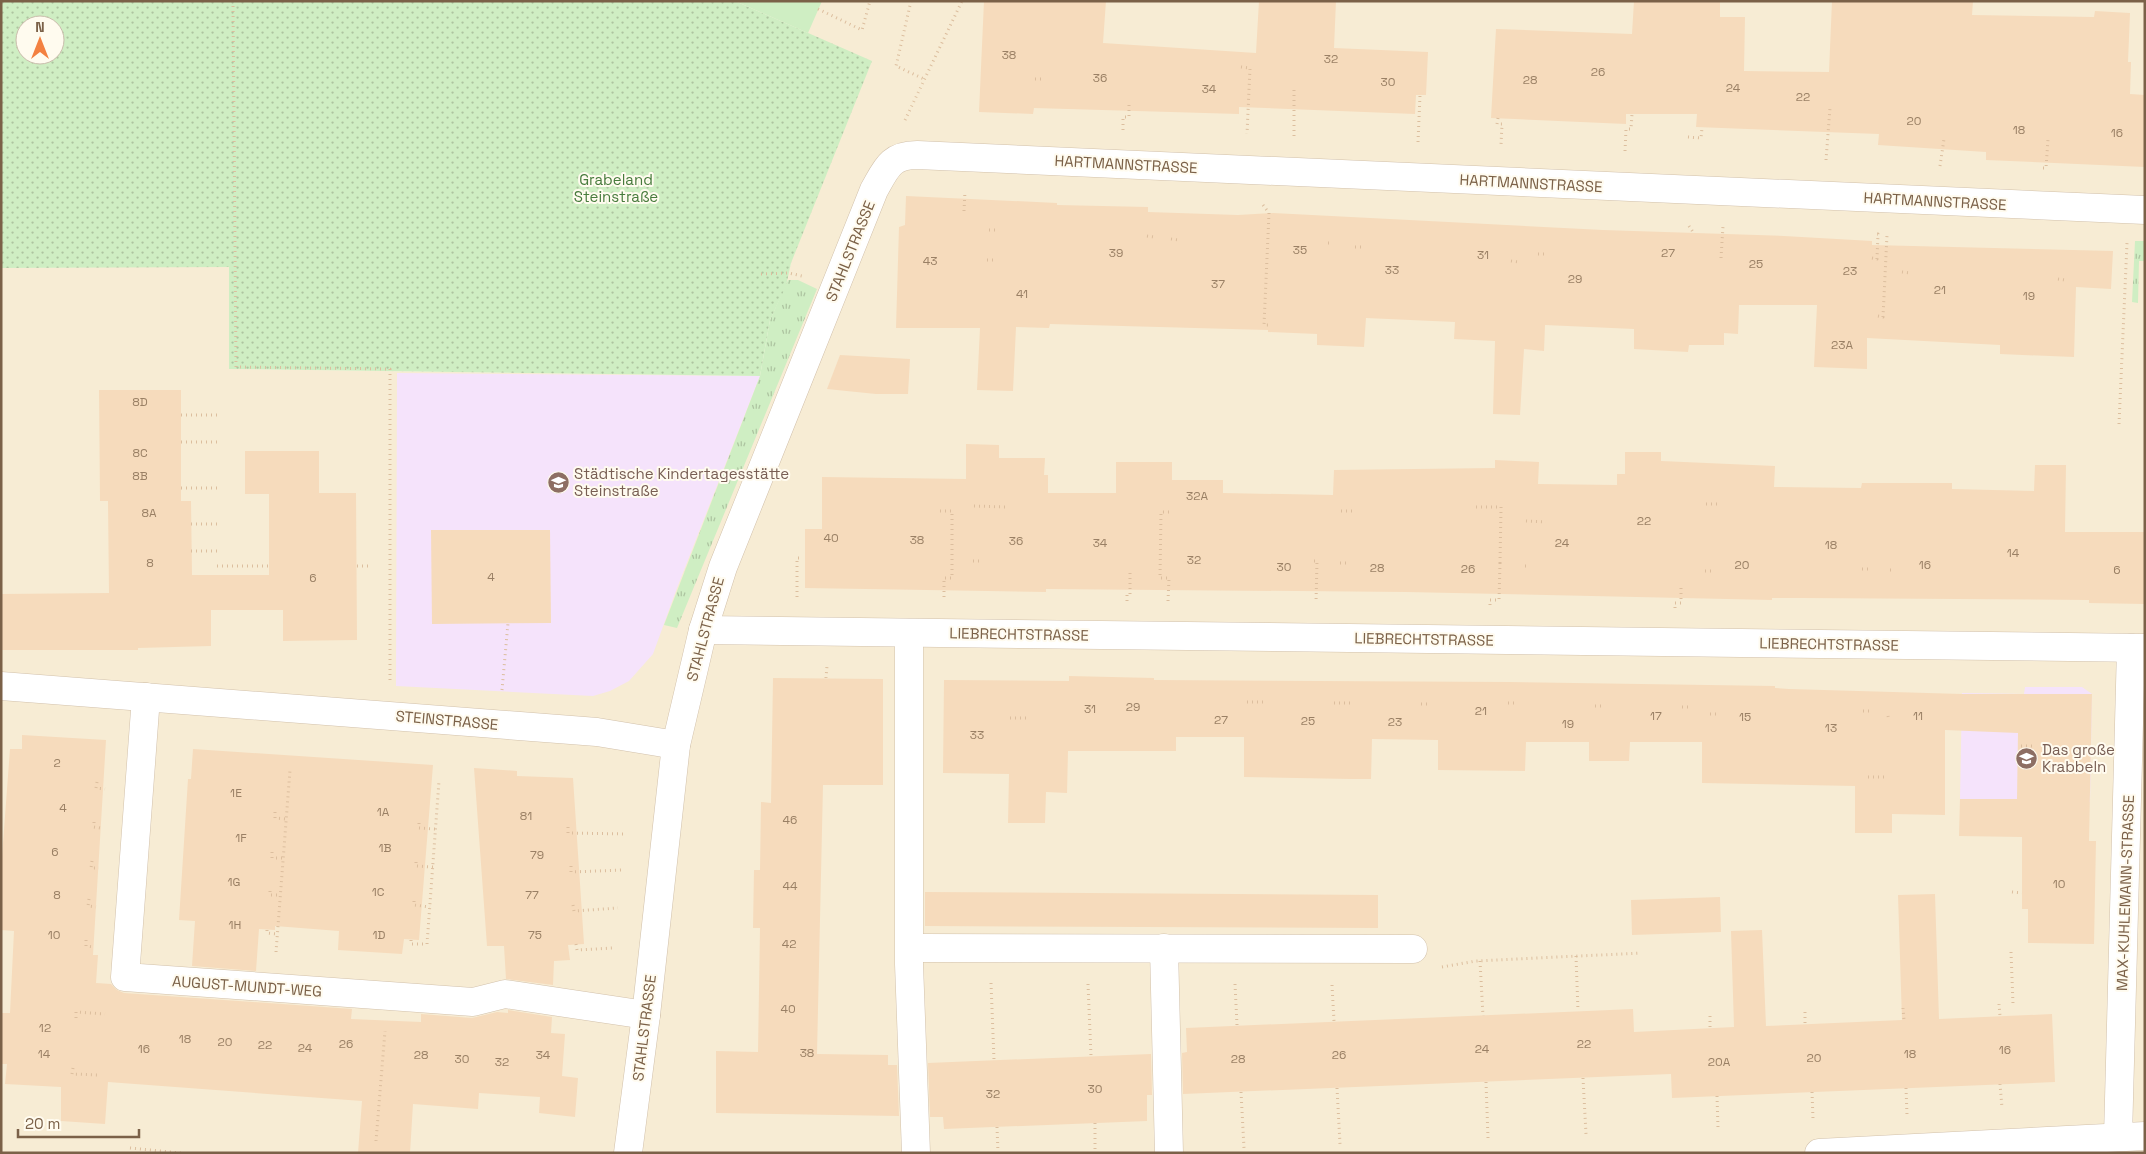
<svg xmlns="http://www.w3.org/2000/svg" width="2146" height="1154" font-family="'Space Grotesk',sans-serif">
	<defs>
		<pattern id="grass-tufts" width="24" height="20" patternUnits="userSpaceOnUse" patternTransform="scale(1.25)"><rect width="24" height="20" fill="#cfeec3"/><path d="M3 7l-1-3M5 7V3M7 7l1-3M15 17l-1-3M17 17v-4M19 17l1-3" fill="none" stroke="#adc4a0"/></pattern>
		<pattern id="park-dots" width="8" height="8" patternUnits="userSpaceOnUse" patternTransform="scale(1.25)"><rect width="8" height="8" fill="#cfeec3"/><path d="M2 2h.1M6 6h.1" fill="none" stroke="#adc4a0" stroke-width="1.8" stroke-linecap="round"/></pattern>
	</defs>
	<rect width="100%" height="100%" fill="#fef8e7"/>
	<!-- residential -->
	<path fill="#f7ecd4" d="M735,1H2145V1153H1V268L229,266L230,369L760,376L791,263L808,33Z"/>
	<!-- education -->
	<g fill="#f5e3fb">
		<path d="M397,373L760,376L677,588L653,654L629,681L610,691L593,696L396,686Z"/>
		<path d="M2025,687H2082L2092,694L2090,802L1960,799L1962,693L2024,694Z"/>
	</g>
	<!-- grass -->
	<g fill="url(#grass-tufts)">
		<path d="M2135,241H2145V261H2139L2138,303L2132,302Z"/>
		<path d="M788,280H798L817,289L677,628L664,625L760,376L770,320Z"/>
	</g>
	<!-- park -->
	<path fill="url(#park-dots)" fill-rule="evenodd" d="M1,1H735L872,61L791,263L786,286L770,320L760,376L229,369V267L1,268ZM25,25H55V55H25Z"/>
	<!-- pitch -->
	<path fill="#cfeec3" d="M735,1H822L808,33Z"/>
	<!-- building -->
	<g fill="#f6dbbc">
		<path d="M984,1H1106L1103,43L1256,53L1259,1H1336L1334,48L1428,52L1426,95H1416L1415,114L1239,107V114L1034,108L1033,114L979,112Z"/>
		<path d="M1634,1H1720V17H1745L1744,71L1829,72L1832,1H1973L1972,15L2094,17L2095,11L2130,13L2128,62H2131L2130,94L2145,95V167L1986,160V152L1878,145L1879,134L1696,127L1697,114H1626V124L1491,118L1496,29L1632,34Z"/>
		<path d="M906,196L1057,203V205L1148,207V212L1238,215L1273,213L1603,230L1784,236L1872,241V245L2113,251L2111,289L2076,287L2074,357L2000,354V345L1867,338V369L1814,367L1817,305H1739L1738,334L1724,333V345H1689L1688,352L1634,349V329L1545,325L1544,351L1524,349L1520,415L1493,414L1495,341L1454,339L1455,322L1366,318L1364,347L1317,345V334L1268,332V330L1050,324L1049,328L1016,327L1013,391L977,390L980,328H896L899,227L905,225Z"/>
		<path d="M840,355L910,359L908,394H876L827,389Z"/>
		<path d="M99,390H181V501H191L192,575H269V494H245V451H319V493H356L357,640L283,641V610H211V646L138,648V650H1V594L109,593L108,501H100Z"/>
		<path d="M966,444L999,445V458H1045L1044,475H1048V493H1116V462H1172V480H1223V493L1333,495L1334,470L1495,468V460L1539,462L1538,484L1617,485V474H1625V452H1661V461L1775,466L1774,487L1861,488L1862,483H1952V489L2034,491L2035,465H2066L2065,532H2145V604L2089,603V600L1803,598H1772V600L1406,592L1046,589V592L805,588V529H822V477L966,479Z"/>
		<path d="M431,530H550L551,623L432,624Z"/>
		<path d="M1069,676L1154,678V680L1508,682L1775,686V688L1789,689L1962,694H2092L2089,841H2096L2094,944L2028,943V909H2022V837L1959,836L1960,799H2017L2018,733L1945,730V815L1892,814V833H1855V786L1702,783V742H1630L1629,761H1589V742H1526L1525,771L1438,770V740L1372,739L1371,779H1351L1244,777V737H1176V751H1068L1067,793L1046,792L1045,823H1008L1009,774L943,773L944,680L1069,681Z"/>
		<path d="M773,678L883,679V785H823L817,1054L888,1055V1065H897L899,1116L716,1113V1051L758,1052L760,928H753L754,870H760L761,802L771,803Z"/>
		<path d="M22,735L106,740L93,955H98L96,983L111,984L117,990L124,993L352,1009L351,1019L421,1022V1014L472,1018L497,1012L508,1013V1010L552,1017L551,1033L565,1034L562,1076L578,1078L575,1117L539,1113L540,1097L479,1093L478,1109L413,1104L410,1153H358L362,1101L108,1082L105,1124L61,1121V1087L5,1084L7,1064H1V1013H10L14,931L1,930V870L10,749H22Z"/>
		<path d="M193,749L433,765L419,940L404,939L402,954L338,950L339,931L275,926V930L259,929L256,971L192,966L195,921L179,920L188,779H191Z"/>
		<path d="M474,768L517,771V776L573,778L584,944L568,945L570,960L554,961L553,985L506,979L504,946H487Z"/>
		<path d="M925,892L1378,895V928L925,926Z"/>
		<path d="M1935,894L1939,1019L2052,1014L2055,1082L1672,1098L1671,1074L1183,1094L1182,1053L1187,1052L1186,1028L1633,1009L1634,1032L1734,1027L1731,931L1762,930L1766,1026L1902,1020L1898,895Z"/>
		<path d="M1720,897L1721,932L1632,935L1631,900Z"/>
		<path d="M1151,1054L1152,1095H1147V1121L944,1129L943,1117H930L928,1063Z"/>
	</g>
	<g fill="none" stroke-linecap="round" stroke-linejoin="round">
		<defs>
			<g id="minor">
				<path d="M703,630L2145,648"/>
				<path d="M909,633V964L916,1153"/>
				<path d="M1,686L597,732L676,745"/>
				<path d="M146,697L125,977L473,1002L505,994L646,1015"/>
				<path d="M919,948L1413,949"/>
				<path d="M1164,948L1169,1153"/>
				<path d="M2118,1137L2131,648"/>
				<path d="M628,1153L646,1015L676,745L703,630L723,567L874,190C886,169 890,155 917,155L2145,210"/>
				<path d="M1819,1153L2145,1136"/>
			</g>
		</defs>
		<!-- minor casing -->
		<use href="#minor" stroke="#d2c1ab" stroke-width="29"/>
		<!-- path -->
		<g stroke="#dcbe9e" stroke-width="3" stroke-dasharray="1 4" stroke-linecap="butt">
			<path d="M233,1L236,367L390,369V682"/>
			<path d="M911,1L896,66L924,79"/>
			<path d="M818,9L862,30L870,1"/>
			<path d="M1241,67L1250,68L1247,134"/>
			<path d="M1035,79H1044"/>
			<path d="M1498,118L1497,124H1502L1501,145"/>
			<path d="M905,120L962,1"/>
			<path d="M1123,130V117H1129V104"/>
			<path d="M1294,136V90"/>
			<path d="M1688,137L1701,138L1702,128"/>
			<path d="M1418,142L1420,95"/>
			<path d="M1625,151L1626,129H1631L1632,114"/>
			<path d="M1826,160L1830,108"/>
			<path d="M1940,166L1944,139"/>
			<path d="M2043,168H2046L2048,139"/>
			<path d="M1263,205L1269,213L1264,325H1269"/>
			<path d="M964,211L965,191"/>
			<path d="M1689,226L1693,232"/>
			<path d="M989,230H996"/>
			<path d="M1147,236L1154,237"/>
			<path d="M1171,239L1179,240"/>
			<path d="M1328,243H1333"/>
			<path d="M1355,247H1362"/>
			<path d="M1538,254H1545"/>
			<path d="M1721,258L1723,226"/>
			<path d="M1872,258L1877,259L1878,234H1876"/>
			<path d="M987,260H995"/>
			<path d="M1511,261L1519,262"/>
			<path d="M1902,272L1911,273"/>
			<path d="M761,274L789,273L802,276"/>
			<path d="M2058,279L2065,280"/>
			<path d="M1878,316L1883,317L1887,235H1885"/>
			<path d="M181,415H217"/>
			<path d="M2119,424L2127,243"/>
			<path d="M181,442H217"/>
			<path d="M181,488H217"/>
			<path d="M1706,504H1720"/>
			<path d="M974,506L1006,507"/>
			<path d="M1476,507H1501L1500,563"/>
			<path d="M940,511H952V578H944V598"/>
			<path d="M1341,511H1355"/>
			<path d="M1526,521L1546,522"/>
			<path d="M191,524H217"/>
			<path d="M191,551H217"/>
			<path d="M973,561H980"/>
			<path d="M1314,561H1317L1316,603"/>
			<path d="M1340,563H1347"/>
			<path d="M217,566H269"/>
			<path d="M357,566H372"/>
			<path d="M1525,566H1530"/>
			<path d="M1862,569H1871"/>
			<path d="M1890,570H1895"/>
			<path d="M1705,571H1712"/>
			<path d="M797,597V558H800"/>
			<path d="M1127,601V594H1130V571"/>
			<path d="M1168,601L1169,578H1160L1161,512H1171"/>
			<path d="M1490,605V600H1499L1500,563H1497"/>
			<path d="M1675,608V603H1681V584"/>
			<path d="M826,678L827,666"/>
			<path d="M502,690L508,623"/>
			<path d="M1247,702H1265"/>
			<path d="M1334,703H1353"/>
			<path d="M1508,703H1517"/>
			<path d="M1421,704H1428"/>
			<path d="M1595,706H1604"/>
			<path d="M1682,707H1692"/>
			<path d="M1863,711H1869"/>
			<path d="M1710,714H1716"/>
			<path d="M1888,716L1889,720"/>
			<path d="M1010,718H1028"/>
			<path d="M2021,746H2032"/>
			<path d="M1868,777H1887"/>
			<path d="M97,782L96,788L105,789"/>
			<path d="M275,812V818L286,819"/>
			<path d="M94,822V827L100,828"/>
			<path d="M419,823V828L435,829"/>
			<path d="M568,827V833L627,834"/>
			<path d="M272,852V858H283"/>
			<path d="M92,861L91,868H99"/>
			<path d="M416,862V866L433,867"/>
			<path d="M571,866V872L623,870"/>
			<path d="M270,891V895H280"/>
			<path d="M2012,892L2022,893"/>
			<path d="M89,899L88,906L96,907"/>
			<path d="M414,901V905L430,907"/>
			<path d="M573,905L574,911L618,908"/>
			<path d="M267,930V933L277,934"/>
			<path d="M86,940V946L94,947"/>
			<path d="M411,940V944H427L439,781"/>
			<path d="M576,944L577,950L613,948"/>
			<path d="M276,952L290,770"/>
			<path d="M2011,952L2013,1004"/>
			<path d="M1576,956L1578,1011"/>
			<path d="M1480,961L1483,1016"/>
			<path d="M1442,967L1476,961L1641,953"/>
			<path d="M991,983L994,1060"/>
			<path d="M1088,984L1091,1056"/>
			<path d="M1235,984L1237,1025"/>
			<path d="M1332,985L1334,1021"/>
			<path d="M1999,1004L2000,1016"/>
			<path d="M1903,1008L1904,1020"/>
			<path d="M1805,1012V1024"/>
			<path d="M1710,1016V1028"/>
			<path d="M76,1018V1012L105,1014"/>
			<path d="M73,1068L72,1074L99,1075"/>
			<path d="M1583,1078L1586,1134"/>
			<path d="M1486,1082L1488,1138"/>
			<path d="M2000,1084L2002,1108"/>
			<path d="M1337,1088L1340,1144"/>
			<path d="M1906,1088L1907,1115"/>
			<path d="M1241,1092L1244,1148"/>
			<path d="M1812,1092L1813,1119"/>
			<path d="M1717,1096L1718,1128"/>
			<path d="M1095,1123V1153"/>
			<path d="M997,1127L998,1153"/>
			<path d="M376,1141L385,1031"/>
			<path d="M130,1153V1148L181,1153"/>
		</g>
		<!-- minor -->
		<use href="#minor" stroke="#fff" stroke-width="28"/>
	</g>
	<!-- icons -->
	<defs>
		<symbol id="school-disc" viewBox="-11 -11 22 22"><circle r="9.5" fill="#8d6e63" stroke="#fffbef"/><path d="M0-5L7-2L0 1L-7-2ZM-4 1L0 2.5L4 1V4Q0 6-4 4Z" fill="#fff"/></symbol>
	</defs>
	<g fill-rule="evenodd">
		<use href="#school-disc" x="546" y="470" width="25" height="25"/>
		<use href="#school-disc" x="2014" y="746" width="25" height="25"/>
	</g>
	<g text-anchor="middle" dominant-baseline="central" stroke-width="4" stroke-linejoin="round" paint-order="stroke">
		<!-- number labels -->
		<g font-size="12" fill="#9a8065">
			<text x="1009" y="55">38</text>
			<text x="1331" y="59">32</text>
			<text x="1598" y="72">26</text>
			<text x="1100" y="78">36</text>
			<text x="1530" y="80">28</text>
			<text x="1388" y="82">30</text>
			<text x="1733" y="88">24</text>
			<text x="1209" y="89">34</text>
			<text x="1803" y="97">22</text>
			<text x="1914" y="121">20</text>
			<text x="2019" y="130">18</text>
			<text x="2117" y="133">16</text>
			<text x="1300" y="250">35</text>
			<text x="1116" y="253">39</text>
			<text x="1668" y="253">27</text>
			<text x="1483" y="255">31</text>
			<text x="930" y="261">43</text>
			<text x="1756" y="264">25</text>
			<text x="1392" y="270">33</text>
			<text x="1850" y="271">23</text>
			<text x="1575" y="279">29</text>
			<text x="1218" y="284">37</text>
			<text x="1940" y="290">21</text>
			<text x="1022" y="294">41</text>
			<text x="2029" y="296">19</text>
			<text x="1842" y="345">23A</text>
			<text x="140" y="402">8D</text>
			<text x="140" y="453">8C</text>
			<text x="140" y="476">8B</text>
			<text x="1197" y="496">32A</text>
			<text x="149" y="513">8A</text>
			<text x="1644" y="521">22</text>
			<text x="831" y="538">40</text>
			<text x="917" y="540">38</text>
			<text x="1016" y="541">36</text>
			<text x="1100" y="543">34</text>
			<text x="1562" y="543">24</text>
			<text x="1831" y="545">18</text>
			<text x="2013" y="553">14</text>
			<text x="1194" y="560">32</text>
			<text x="150" y="563">8</text>
			<text x="1742" y="565">20</text>
			<text x="1925" y="565">16</text>
			<text x="1284" y="567">30</text>
			<text x="1377" y="568">28</text>
			<text x="1468" y="569">26</text>
			<text x="2117" y="570">6</text>
			<text x="491" y="577">4</text>
			<text x="313" y="578">6</text>
			<text x="1133" y="707">29</text>
			<text x="1090" y="709">31</text>
			<text x="1481" y="711">21</text>
			<text x="1656" y="716">17</text>
			<text x="1918" y="716">11</text>
			<text x="1745" y="717">15</text>
			<text x="1221" y="720">27</text>
			<text x="1308" y="721">25</text>
			<text x="1395" y="722">23</text>
			<text x="1568" y="724">19</text>
			<text x="1831" y="728">13</text>
			<text x="977" y="735">33</text>
			<text x="57" y="763">2</text>
			<text x="236" y="793">1E</text>
			<text x="63" y="808">4</text>
			<text x="383" y="812">1A</text>
			<text x="526" y="816">81</text>
			<text x="790" y="820">46</text>
			<text x="241" y="838">1F</text>
			<text x="385" y="848">1B</text>
			<text x="55" y="852">6</text>
			<text x="537" y="855">79</text>
			<text x="234" y="882">1G</text>
			<text x="2059" y="884">10</text>
			<text x="790" y="886">44</text>
			<text x="378" y="892">1C</text>
			<text x="57" y="895">8</text>
			<text x="532" y="895">77</text>
			<text x="235" y="925">1H</text>
			<text x="54" y="935">10</text>
			<text x="379" y="935">1D</text>
			<text x="535" y="935">75</text>
			<text x="789" y="944">42</text>
			<text x="788" y="1009">40</text>
			<text x="45" y="1028">12</text>
			<text x="185" y="1039">18</text>
			<text x="225" y="1042">20</text>
			<text x="346" y="1044">26</text>
			<text x="1584" y="1044">22</text>
			<text x="265" y="1045">22</text>
			<text x="305" y="1048">24</text>
			<text x="144" y="1049">16</text>
			<text x="1482" y="1049">24</text>
			<text x="2005" y="1050">16</text>
			<text x="807" y="1053">38</text>
			<text x="44" y="1054">14</text>
			<text x="1910" y="1054">18</text>
			<text x="421" y="1055">28</text>
			<text x="543" y="1055">34</text>
			<text x="1339" y="1055">26</text>
			<text x="1814" y="1058">20</text>
			<text x="462" y="1059">30</text>
			<text x="1238" y="1059">28</text>
			<text x="502" y="1062">32</text>
			<text x="1719" y="1062">20A</text>
			<text x="1095" y="1089">30</text>
			<text x="993" y="1094">32</text>
		</g>
		<!-- street labels -->
		<g font-size="15" fill="#7b6148" stroke="#fffbef">
			<text transform="translate(1126 164) rotate(3)">HARTMANNSTRASSE</text>
			<text transform="translate(1531 183) rotate(3)">HARTMANNSTRASSE</text>
			<text transform="translate(1935 201) rotate(3)">HARTMANNSTRASSE</text>
			<text transform="translate(850 251) rotate(-68)">STAHLSTRASSE</text>
			<text transform="translate(705 629) rotate(-75)">STAHLSTRASSE</text>
			<text transform="translate(1019 634) rotate(1)">LIEBRECHTSTRASSE</text>
			<text transform="translate(1424 639) rotate(1)">LIEBRECHTSTRASSE</text>
			<text transform="translate(1829 644) rotate(1)">LIEBRECHTSTRASSE</text>
			<text transform="translate(447 720) rotate(5)">STEINSTRASSE</text>
			<text transform="translate(2125 893) rotate(-88)">MAX-KUHLEMANN-STRASSE</text>
			<text transform="translate(247 986) rotate(4)">AUGUST-MUNDT-WEG</text>
			<text transform="translate(644 1028) rotate(-83)">STAHLSTRASSE</text>
		</g>
		<!-- park labels -->
		<g font-size="15" fill="#477b3c" stroke="#fffbef">
			<text x="616" y="179">Grabeland<tspan x="616" dy="17">Steinstraße</tspan></text>
		</g>
		<!-- education labels -->
		<g font-size="15" fill="#785e54" stroke="#fffbef" text-anchor="start">
			<text x="574" y="473">Städtische Kindertagesstätte<tspan x="574" dy="17">Steinstraße</tspan></text>
			<text x="2042" y="749">Das große<tspan x="2042" dy="17">Krabbeln</tspan></text>
		</g>
	</g>
	<!-- border -->
	<rect width="2146" height="1154" fill="none" stroke="#7b6148" stroke-width="5"/>
	<!-- north arrow -->
	<g transform="translate(40 40)"><circle r="24" fill="#fffbef" stroke="#cabdac"/>
	<path d="M0-4L9 19L0 12L-9 19Z" fill="#f38141"/>
	<text y="-8" font-size="14" font-weight="bold" text-anchor="middle" fill="#7b6148">N</text>
	</g>
	<!-- scale -->
	<path d="M18 1129v8h121v-8" fill="none" stroke="#7b6148" stroke-width="2.5"/>
	<text x="25" y="1129" font-size="15" fill="#7b6148" stroke="#fffbef" stroke-width="4" paint-order="stroke">20 m</text>
</svg>
